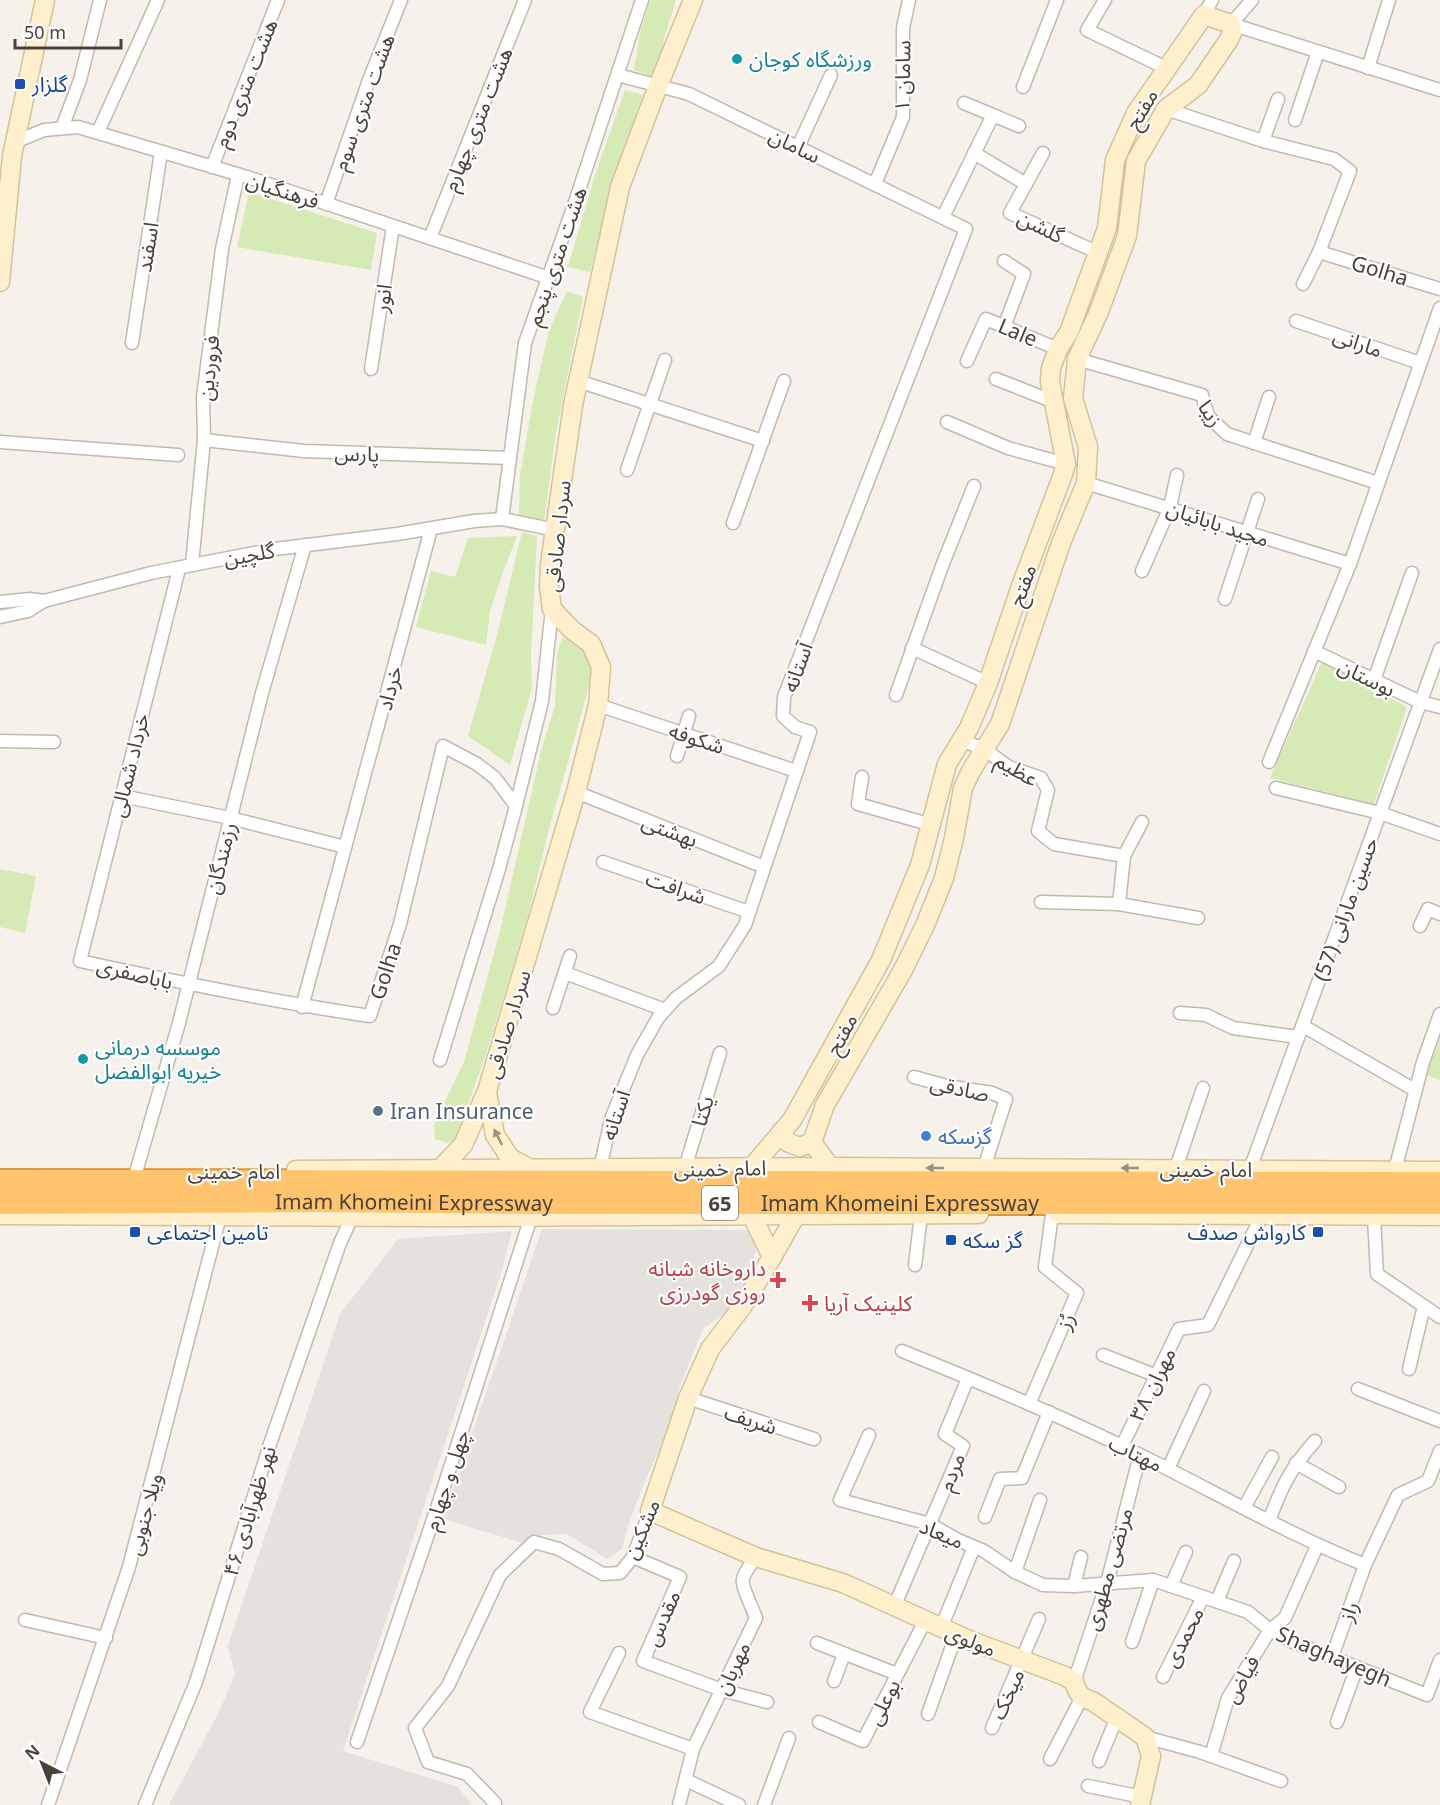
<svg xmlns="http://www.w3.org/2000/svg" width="1440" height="1805" font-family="'Noto Sans','Noto Sans Arabic',sans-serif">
	<rect width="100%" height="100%" fill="#f6f2eb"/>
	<!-- industrial -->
	<g fill="#e5e1dc">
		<path d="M542,1229L761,1230L753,1262L731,1309L703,1329L680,1386L668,1431L642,1488L629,1523L622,1549L607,1559L567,1534L541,1535L522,1543L443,1519Z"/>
		<path d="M512,1231L501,1274L343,1751L458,1787L472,1805H169L220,1710L235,1674L228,1646L340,1314L398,1239Z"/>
	</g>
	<!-- green -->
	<g fill="#d5eab4">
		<path d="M650,0H676L664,39L657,78L634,70L640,33Z"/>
		<path d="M625,90L643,95L620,160L590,272L568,267L595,175Z"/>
		<path d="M249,192L377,233L371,270L237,247Z"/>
		<path d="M567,291L583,297L556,433L544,520L519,516L520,475L533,401L549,330Z"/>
		<path d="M522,532L537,536L531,657L532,688L510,765L468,736L497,635Z"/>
		<path d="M517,536L503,572L490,612L486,645L416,627L431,571L455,577L468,538Z"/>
		<path d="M562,638C585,644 586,650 593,672L548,833L528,916L486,1054L454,1144L435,1139L434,1124L464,1062L500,931L542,747L555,706L557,653Z"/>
		<path d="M1322,662L1407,707L1374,804L1270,778Z"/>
		<path d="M0,869L36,876L25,933L0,927Z"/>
		<path d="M1440,1038V1080L1426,1075Z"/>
	</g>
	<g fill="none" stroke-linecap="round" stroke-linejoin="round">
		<defs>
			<g id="street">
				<path d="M1105,0L1087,30L1166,68"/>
				<path d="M1252,0L1231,24L1440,90"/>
				<path d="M1204,15L1212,0"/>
				<path d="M1368,68L1389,0"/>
				<path d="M1023,87L1057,0"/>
				<path d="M964,103L1019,126"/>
				<path d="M1166,109L1263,141L1334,159L1350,171L1319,252L1303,284"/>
				<path d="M1295,120L1318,52"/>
				<path d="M62,128L80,80L100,0"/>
				<path d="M98,132L158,0"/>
				<path d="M1263,141L1278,99"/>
				<path d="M15,142L44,130L78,127L247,177L549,278"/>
				<path d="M798,147L831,75"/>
				<path d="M974,153L1026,184"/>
				<path d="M1043,153L1010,213L1099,253"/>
				<path d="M212,167L278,0"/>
				<path d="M875,184L903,117V28L909,0"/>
				<path d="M326,204L369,80L401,0"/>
				<path d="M943,217L993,115"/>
				<path d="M430,238L525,0"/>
				<path d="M1319,252L1440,289"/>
				<path d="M1296,321L1420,363"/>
				<path d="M1004,327L1024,274L1004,261"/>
				<path d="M132,343L161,152"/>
				<path d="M1077,359L1202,395L1208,416L1227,434L1378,483"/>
				<path d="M967,361L986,319L1058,349"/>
				<path d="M371,369L393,226"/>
				<path d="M996,379L1052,401"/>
				<path d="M578,381L763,441"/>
				<path d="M947,422L1008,448L1066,464"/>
				<path d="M204,440L304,451L510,458"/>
				<path d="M0,442L178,455"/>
				<path d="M1254,443L1269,397"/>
				<path d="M627,470L665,360"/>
				<path d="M1086,483L1350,564"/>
				<path d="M502,519L525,343L573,208L642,0"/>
				<path d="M733,523L784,381"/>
				<path d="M192,564L204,440L203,397L222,249L238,175"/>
				<path d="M179,569L80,961C177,982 273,1002 370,1016L400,924L443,746L477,764L495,778L516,806"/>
				<path d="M1142,571L1170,507L1177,475"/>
				<path d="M1225,599L1258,499"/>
				<path d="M0,602L30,599L44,601L151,573L275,549L397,534L474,521L502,519L546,528L555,533"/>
				<path d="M0,617L28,611L44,601"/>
				<path d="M912,648L988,683"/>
				<path d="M1314,651L1420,702L1440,707"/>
				<path d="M1374,680L1412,573"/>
				<path d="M896,695L942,566L974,486"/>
				<path d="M598,705L796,771"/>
				<path d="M961,740L984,749L1009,767L1041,778L1048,790L1038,831L1054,844L1124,856"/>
				<path d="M0,741L54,742"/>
				<path d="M677,756L689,716"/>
				<path d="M1269,762L1350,564L1440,308"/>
				<path d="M862,777L858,804L932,825"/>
				<path d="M1276,788L1380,813L1440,834"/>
				<path d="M576,792L764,867"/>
				<path d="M122,796L230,818L345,847"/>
				<path d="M603,862L749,912"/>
				<path d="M1041,902L1119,904L1124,856L1142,822"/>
				<path d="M1119,904L1198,918"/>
				<path d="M1420,926L1428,909L1440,914"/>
				<path d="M565,973L665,1010"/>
				<path d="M302,1007L431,529"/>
				<path d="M553,1008L570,956"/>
				<path d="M1180,1013L1206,1015L1233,1028L1298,1037"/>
				<path d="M1303,1026L1415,1090"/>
				<path d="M440,1060L499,869L516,806L542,701L552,609"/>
				<path d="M914,1077L947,1086L992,1093L1006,1099L984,1168"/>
				<path d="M685,1168L720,1053"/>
				<path d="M1176,1168L1203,1088"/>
				<path d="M600,1169L611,1119L637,1055L658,1018L676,998L719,966L745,925L810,732L795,727L783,716L784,697L966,229L689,94L618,75"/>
				<path d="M1250,1169L1440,649"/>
				<path d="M1395,1170L1423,1062L1440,1014"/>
				<path d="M136,1172L179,1023L262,693L305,545"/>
				<path d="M1374,1216L1377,1274L1440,1317"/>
				<path d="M915,1265L921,1215"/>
				<path d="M902,1351C979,1382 1057,1414 1132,1451C1210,1489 1285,1533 1365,1565"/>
				<path d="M1103,1355L1157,1376"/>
				<path d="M1409,1369L1424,1306"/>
				<path d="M1358,1389L1440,1421"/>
				<path d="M688,1398L814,1439"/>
				<path d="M1029,1404L1077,1293L1045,1267L1052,1214"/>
				<path d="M869,1435L840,1500L930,1524L958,1540L984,1551L1015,1572L1043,1585L1074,1586L1153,1580L1171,1586L1248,1612L1270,1630L1293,1642L1427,1695L1440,1660"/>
				<path d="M1122,1446L1179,1329L1208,1325L1262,1215"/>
				<path d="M1296,1463L1339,1487"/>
				<path d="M1168,1469L1204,1391"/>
				<path d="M1244,1508L1272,1457"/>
				<path d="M985,1517L1000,1479L1022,1478L1049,1412"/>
				<path d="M1269,1521C1282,1486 1290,1469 1315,1441"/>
				<path d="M633,1557L680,1577L643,1661L722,1690L767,1702"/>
				<path d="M1015,1572L1040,1500"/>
				<path d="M1074,1586L1081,1557"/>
				<path d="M1171,1586L1186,1552"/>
				<path d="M1217,1601L1234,1561"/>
				<path d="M894,1607L963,1446L945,1434L968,1378"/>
				<path d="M25,1620L106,1638"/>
				<path d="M941,1628L974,1547"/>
				<path d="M1132,1642L1153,1580"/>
				<path d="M817,1643L897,1674"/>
				<path d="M619,1653L590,1712L693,1749"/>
				<path d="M1332,1657L1365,1565L1398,1495L1428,1481L1440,1451"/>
				<path d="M1163,1677L1203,1597"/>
				<path d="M834,1681L844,1654"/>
				<path d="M1074,1682L1107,1583L1140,1455"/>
				<path d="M928,1714L956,1635"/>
				<path d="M819,1722L863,1741L925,1621"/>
				<path d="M1337,1722L1357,1667"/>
				<path d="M992,1728L1039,1619"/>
				<path d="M1145,1737L1200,1752L1281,1781"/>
				<path d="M357,1742L438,1505L531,1217"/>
				<path d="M1211,1756L1228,1698L1270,1630L1285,1618L1317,1546"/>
				<path d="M1050,1759L1082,1697"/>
				<path d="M1099,1761L1117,1717"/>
				<path d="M686,1780L739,1805"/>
				<path d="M1088,1786L1142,1797"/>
				<path d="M48,1805L129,1567L220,1216"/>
				<path d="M145,1805L196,1682L270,1444L340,1243L352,1217"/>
				<path d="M495,1805V1803L467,1774L428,1762L415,1728L448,1686L500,1575L534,1542L559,1549L603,1574L620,1573L633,1557L650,1511"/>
				<path d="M679,1805L693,1749L756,1618C753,1609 741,1586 743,1579C744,1572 752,1563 756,1557"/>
				<path d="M764,1805L789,1738"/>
			</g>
			<g id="secondary">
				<path d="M0,282L12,156L45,0"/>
				<path d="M487,1093L495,1135L510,1158L529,1168"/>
				<path d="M782,1131L787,1142L800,1147L812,1142"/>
				<path d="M752,1167L792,1120L881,960L920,865L947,764L969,728L988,683L1021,586L1063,474L1066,464L1050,382L1051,368L1058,349L1069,332L1107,228L1115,160L1136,113L1204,15L1231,24L1232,33L1228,41L1198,85L1166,109L1136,161L1127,236L1098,314L1077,359L1073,398L1088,447L1086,483L1061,543L1000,724L971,771L963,788L954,838L944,878L926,923L903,970L825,1105L812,1142L830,1167"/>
				<path d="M440,1169L463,1145L487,1091L576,792L598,705L601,667L591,644L572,630L552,609L549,587L550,564L573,405L620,187L658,86L693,0"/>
				<path d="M296,1170L830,1167L1440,1171"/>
				<path d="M1058,1214L1440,1216"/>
				<path d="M0,1215L444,1217L979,1214"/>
				<path d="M752,1216L772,1257L796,1215"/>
				<path d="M772,1257L742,1307L710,1349L688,1398L650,1511L756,1557L843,1583L969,1640L1065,1676L1074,1682L1078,1692L1082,1697L1094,1702L1145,1737L1151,1756L1140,1805"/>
			</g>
			<g id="highway">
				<path d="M0,1181L1440,1183"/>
				<path id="s1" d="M0,1203L323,1201L544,1203H1440"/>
			</g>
		</defs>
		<!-- street casing -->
		<use href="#street" stroke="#c1b9ad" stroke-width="15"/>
		<!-- secondary casing -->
		<use href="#secondary" stroke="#d6c29a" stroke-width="21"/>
		<!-- highway casing -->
		<use href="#highway" stroke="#e0973b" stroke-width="26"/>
		<!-- street -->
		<use href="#street" stroke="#fff" stroke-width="12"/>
		<!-- secondary -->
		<use href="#secondary" stroke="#ffefcc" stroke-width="18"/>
		<!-- highway -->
		<use href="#highway" stroke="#ffc46d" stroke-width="22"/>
	</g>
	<!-- one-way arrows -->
	<defs><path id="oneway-solid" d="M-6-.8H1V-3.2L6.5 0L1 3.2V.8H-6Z" transform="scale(1.5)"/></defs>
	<g fill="#9b907b">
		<use href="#oneway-solid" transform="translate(498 1137) rotate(-117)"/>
		<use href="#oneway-solid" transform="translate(935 1168) rotate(180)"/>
		<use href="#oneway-solid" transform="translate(1130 1168) rotate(-180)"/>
	</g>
	<!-- markers -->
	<g fill="#0f9aa8" stroke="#fff" stroke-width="2">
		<circle cx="737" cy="59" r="6"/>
		<circle cx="83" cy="1059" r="6"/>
	</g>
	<g fill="#1a4fb4" stroke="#fff" stroke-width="2">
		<rect x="14" y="78" width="12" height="12" rx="3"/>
		<rect x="129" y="1226" width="12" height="12" rx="3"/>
		<rect x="1312" y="1226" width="12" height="12" rx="3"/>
		<rect x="945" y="1234" width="12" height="12" rx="3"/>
	</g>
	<circle fill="#5c6f8a" stroke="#fff" stroke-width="2" cx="378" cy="1111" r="6"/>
	<circle fill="#3f7fe0" stroke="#fff" stroke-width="2" cx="926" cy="1136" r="6"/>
	<g fill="#e0444e" stroke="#fff" stroke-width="2">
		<path d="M775 1271h6v6h6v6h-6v6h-6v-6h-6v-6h6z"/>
		<path d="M807 1294h6v6h6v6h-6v6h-6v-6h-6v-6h6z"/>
	</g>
	<g text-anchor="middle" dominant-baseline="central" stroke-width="4.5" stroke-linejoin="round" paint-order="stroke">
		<!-- shield labels -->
		<rect fill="#fff" stroke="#807b74" stroke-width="1.5" x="702" y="1186" width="36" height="34" rx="4.5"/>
		<g font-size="20" font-weight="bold" fill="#4a4238">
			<text x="720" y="1203">65</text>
		</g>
		<!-- culture labels -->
		<g font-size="21" fill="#0d838f" stroke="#fff" text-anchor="start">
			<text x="749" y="59">ورزشگاه کوجان</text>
			<text x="95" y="1047">موسسه درمانی<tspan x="95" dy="24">خیریه ابوالفضل</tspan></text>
		</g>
		<!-- street labels -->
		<g font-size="21" fill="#4a4238" stroke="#fff">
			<text transform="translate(902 76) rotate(-89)">سامان ۱</text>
			<text transform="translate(245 83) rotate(-68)">هشت متری دوم</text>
			<text transform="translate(363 102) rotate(-70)">هشت متری سوم</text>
			<text transform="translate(1141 109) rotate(-60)">مفتح</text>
			<text transform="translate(477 119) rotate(-68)">هشت متری چهارم</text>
			<text transform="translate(795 145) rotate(26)">سامان</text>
			<text transform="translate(283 190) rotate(18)">فرهنگیان</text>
			<text transform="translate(1041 226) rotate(26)">گلشن</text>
			<text transform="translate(147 247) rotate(-81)">اسفند</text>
			<text transform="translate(556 256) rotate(-71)">هشت متری پنجم</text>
			<text transform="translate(1380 270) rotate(17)">Golha</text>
			<text transform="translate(382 298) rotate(-81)">انور</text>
			<text transform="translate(1018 332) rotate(23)">Lale</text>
			<text transform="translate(1358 342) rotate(19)">مارانی</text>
			<text transform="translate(208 368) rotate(-84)">فروردین</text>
			<text transform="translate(1211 413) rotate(56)">زیبا</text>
			<text transform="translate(357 453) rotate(2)">پارس</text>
			<text transform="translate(1218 523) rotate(18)">مجید بابائیان</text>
			<text transform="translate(557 536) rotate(-84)">سردار صادقی</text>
			<text transform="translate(249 554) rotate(-10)">گلچین</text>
			<text transform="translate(1022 585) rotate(-70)">مفتح</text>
			<text transform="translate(797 667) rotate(-70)">آستانه</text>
			<text transform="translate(1367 677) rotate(26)">بوستان</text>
			<text transform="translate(389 688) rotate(-75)">خرداد</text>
			<text transform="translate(697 738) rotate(18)">شکوفه</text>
			<text transform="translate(129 765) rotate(-76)">خرداد شمالی</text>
			<text transform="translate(1017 769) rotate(30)">عظیم</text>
			<text transform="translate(670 830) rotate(21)">بهشتی</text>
			<text transform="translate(220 858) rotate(-76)">رزمندگان</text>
			<text transform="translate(676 887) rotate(19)">شرافت</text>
			<text transform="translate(1345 909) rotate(-70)">حسین مارانی (57)</text>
			<text transform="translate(385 971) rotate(-72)">Golha</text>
			<text transform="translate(135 973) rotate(13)">باباصفری</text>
			<text transform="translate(507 1024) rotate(-73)">سردار صادقی</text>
			<text transform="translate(841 1034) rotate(-62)">مفتح</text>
			<text transform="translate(960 1088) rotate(12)">صادقی</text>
			<text transform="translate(702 1111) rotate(-73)">یکتا</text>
			<text transform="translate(615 1115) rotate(-72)">آستانه</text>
			<text transform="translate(720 1168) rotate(-1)">امام خمینی</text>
			<text x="1206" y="1169">امام خمینی</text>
			<text x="234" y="1171">امام خمینی</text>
			<text stroke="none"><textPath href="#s1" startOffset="414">Imam Khomeini Expressway</textPath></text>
			<text stroke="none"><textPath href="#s1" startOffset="900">Imam Khomeini Expressway</textPath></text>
			<text transform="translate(1065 1321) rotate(-67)">رُز</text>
			<text transform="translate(1152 1384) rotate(-64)">مهران ۳۸</text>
			<text transform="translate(751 1419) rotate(18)">شریف</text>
			<text transform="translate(1136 1453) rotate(26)">مهتاب</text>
			<text transform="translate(951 1472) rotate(-69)">مردم</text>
			<text transform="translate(446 1480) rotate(-72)">چهل و چهارم</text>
			<text transform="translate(249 1511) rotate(-73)">نهر ظهرآبادی ۴۶</text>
			<text transform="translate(144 1514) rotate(-75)">ویلا جنوبی</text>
			<text transform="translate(641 1529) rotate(-67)">مشکین</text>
			<text transform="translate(942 1533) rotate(23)">میعاد</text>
			<text transform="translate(1108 1569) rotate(-74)">مرتضی مطهری</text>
			<text transform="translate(1348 1611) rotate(-70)">راز</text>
			<text transform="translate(662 1618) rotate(-66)">مقدس</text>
			<text transform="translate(1183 1637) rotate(-63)">محمدی</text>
			<text transform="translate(971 1640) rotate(22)">مولوی</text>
			<text transform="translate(1334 1656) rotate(23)">Shaghayegh</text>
			<text transform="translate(732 1668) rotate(-65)">مهربان</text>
			<text transform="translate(1241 1679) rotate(-61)">فیاض</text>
			<text transform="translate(1007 1694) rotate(-66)">میخک</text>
			<text transform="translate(883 1702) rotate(-63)">بوعلی</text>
		</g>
		<!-- transit labels -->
		<g font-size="21" fill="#164399" stroke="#fff" text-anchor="start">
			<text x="32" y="84">گلزار</text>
			<text x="147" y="1232">تامین اجتماعی</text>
			<text x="1306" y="1232" text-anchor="end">کارواش صدف</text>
			<text x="963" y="1240">گز سکه</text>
		</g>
		<!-- service labels -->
		<g font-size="21" fill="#4e5e75" stroke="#fff" text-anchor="start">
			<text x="390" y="1111">Iran Insurance</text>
		</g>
		<!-- shop labels -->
		<g font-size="21" fill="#366cbe" stroke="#fff" text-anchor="start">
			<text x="938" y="1136">گزسکه</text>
		</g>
		<!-- health labels -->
		<g font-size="21" fill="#be3a42" stroke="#fff" text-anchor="end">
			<text x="766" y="1268">داروخانه شبانه<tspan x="766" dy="24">روزی گودرزی</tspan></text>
			<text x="824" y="1303" text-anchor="start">کلینیک آریا</text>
		</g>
	</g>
	<!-- north arrow -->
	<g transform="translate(42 1763) rotate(318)" stroke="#ffffff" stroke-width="4.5" paint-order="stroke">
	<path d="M0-4.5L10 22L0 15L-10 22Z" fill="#4a4238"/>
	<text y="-9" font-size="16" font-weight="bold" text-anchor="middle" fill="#4a4238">N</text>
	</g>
	<!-- scale -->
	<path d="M15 39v9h106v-9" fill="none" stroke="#4a4238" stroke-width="3"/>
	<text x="24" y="39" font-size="18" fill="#4a4238" stroke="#ffffff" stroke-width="4.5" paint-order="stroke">50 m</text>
</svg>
